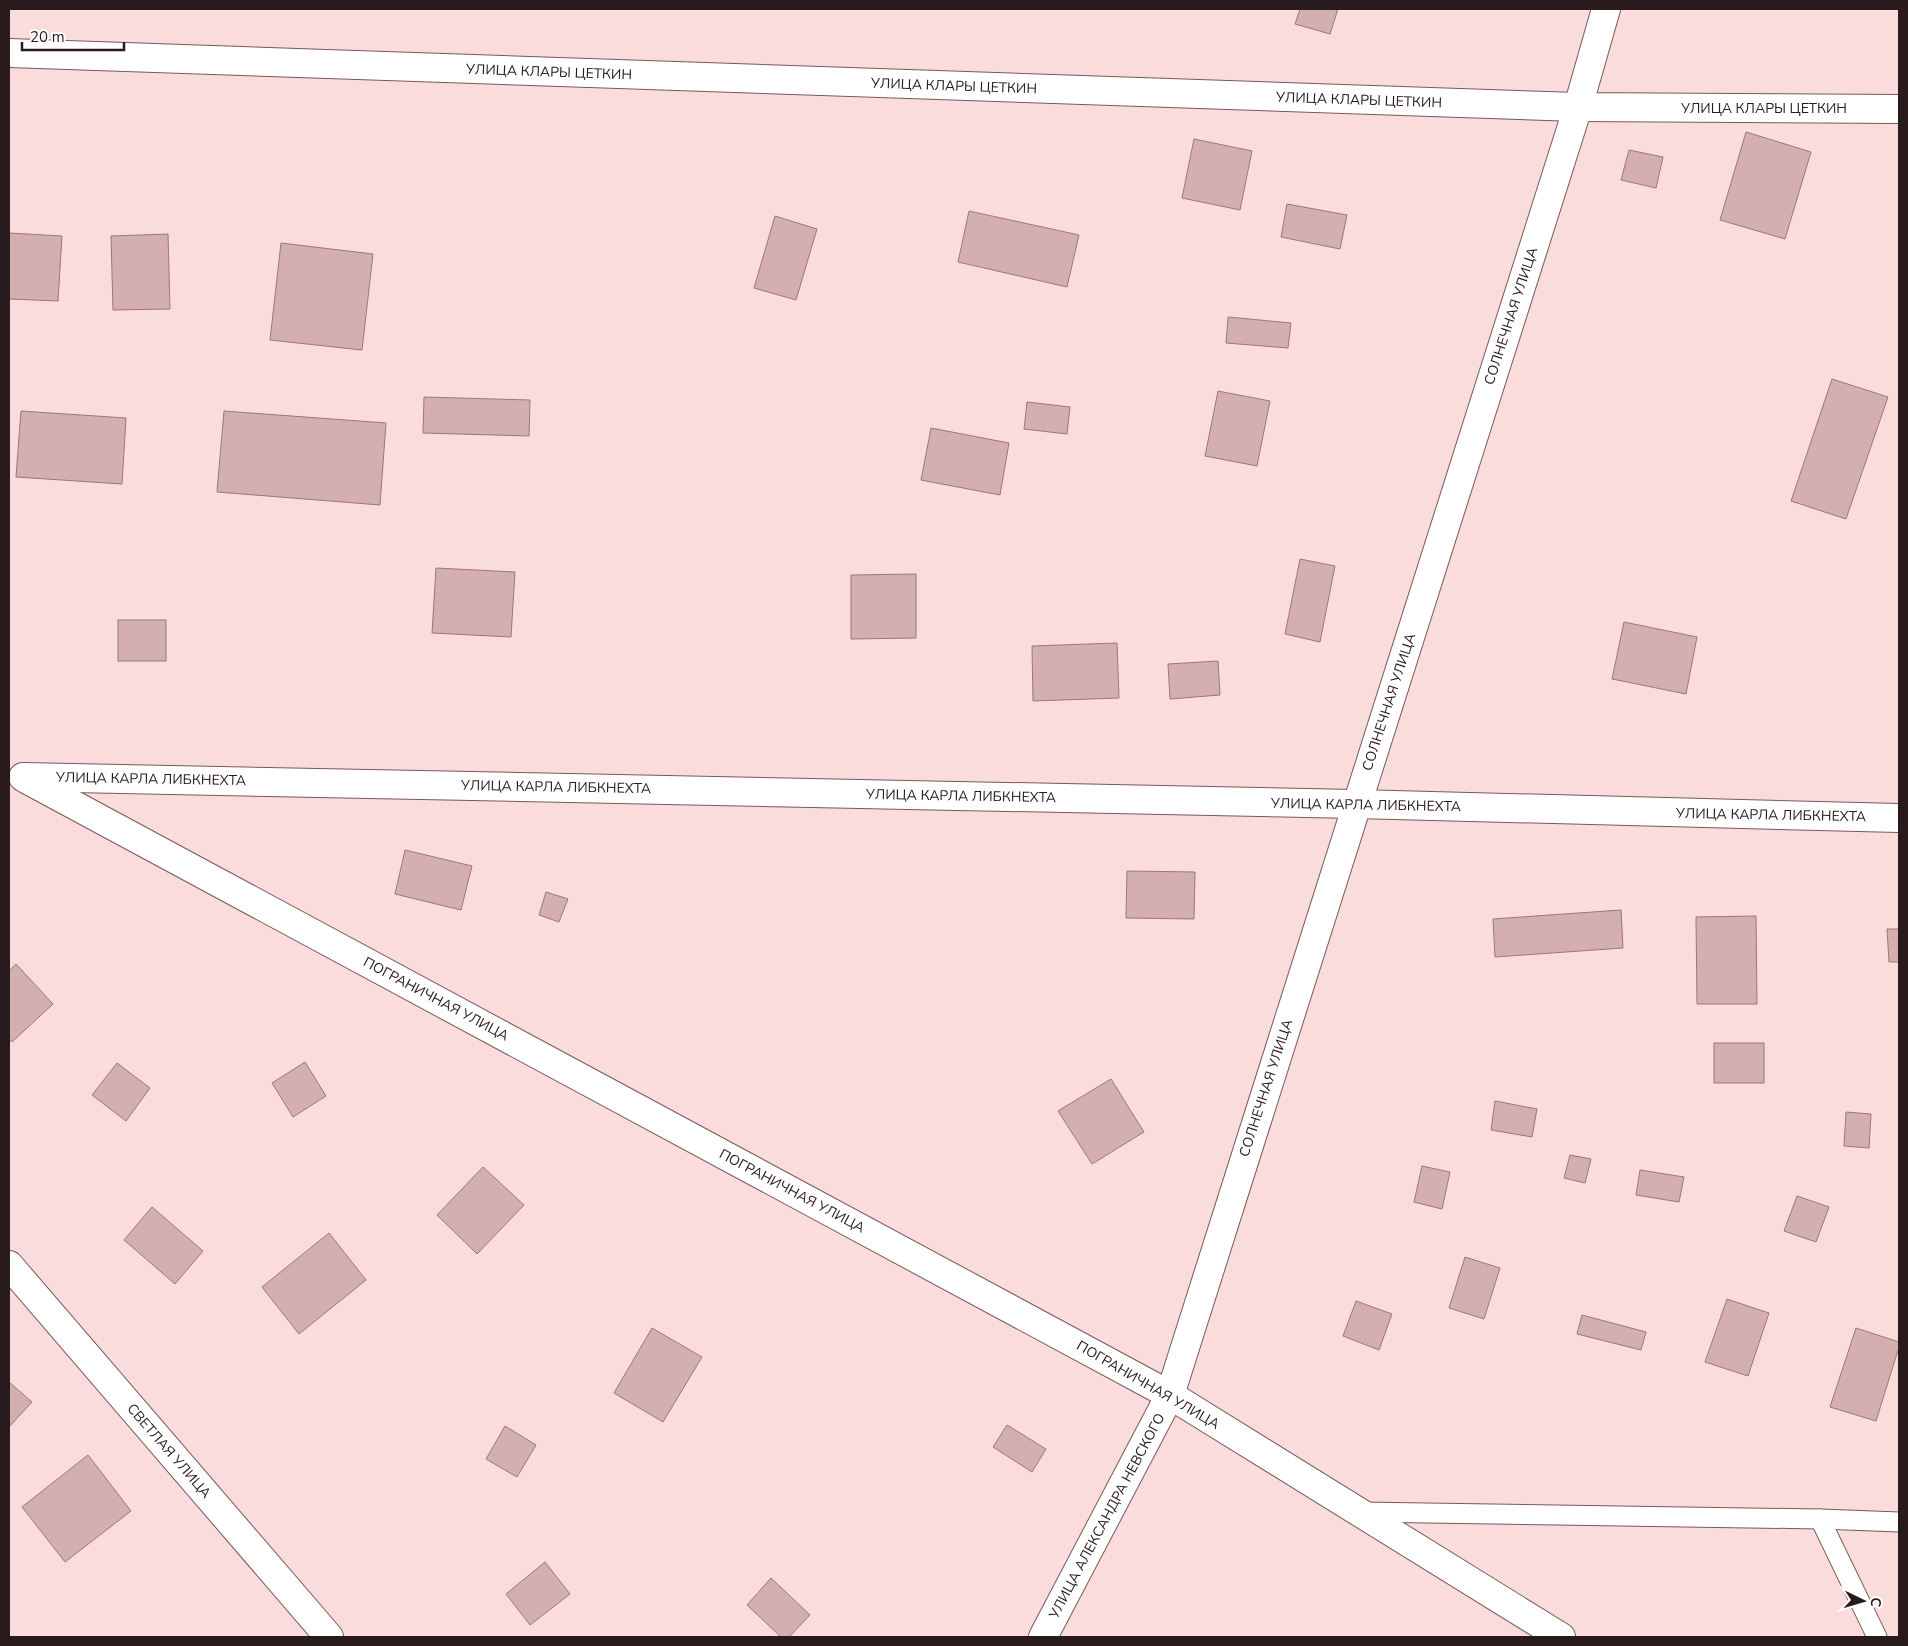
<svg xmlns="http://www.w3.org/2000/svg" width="1908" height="1646" font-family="'Nunito Sans',sans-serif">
	<rect width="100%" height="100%" fill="#fbdcdc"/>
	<!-- building -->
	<g fill="#d4afaf" stroke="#9a7778">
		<path d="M1300,9H1338L1330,34L1295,24Z"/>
		<path d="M1746,132L1811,152L1785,239L1720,220Z"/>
		<path d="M1194,139L1252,151L1240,210L1182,198Z"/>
		<path d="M1629,150L1663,157L1656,188L1621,180Z"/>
		<path d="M1287,204L1347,215L1340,249L1281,237Z"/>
		<path d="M969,211L1079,235L1067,287L958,262Z"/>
		<path d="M775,216L817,229L796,300L754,288Z"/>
		<path d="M9,233L62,236L58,301L9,299Z"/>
		<path d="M168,234L170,309L113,310L111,236Z"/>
		<path d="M281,243L373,254L362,350L270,340Z"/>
		<path d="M1228,317L1291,323L1288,348L1226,343Z"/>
		<path d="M1832,379L1888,397L1846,519L1791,501Z"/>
		<path d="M1218,391L1270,401L1257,466L1205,456Z"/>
		<path d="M424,397L530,400L529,436L423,433Z"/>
		<path d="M1027,402L1070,407L1067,434L1024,429Z"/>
		<path d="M21,411L126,418L122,484L16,477Z"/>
		<path d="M224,411L386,423L380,505L217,492Z"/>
		<path d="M931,428L1009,443L1000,495L921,480Z"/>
		<path d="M1300,559L1335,566L1320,642L1285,634Z"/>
		<path d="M436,568L515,572L511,637L432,633Z"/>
		<path d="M916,574V638L851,639V575Z"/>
		<rect x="118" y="620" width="48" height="41"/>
		<path d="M1624,622L1697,637L1686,694L1612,679Z"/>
		<path d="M1117,643L1119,698L1033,701L1032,646Z"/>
		<path d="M1218,661L1220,695L1170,699L1168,664Z"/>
		<path d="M405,850L472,866L461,910L395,894Z"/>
		<path d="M1127,871L1195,872L1194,919L1126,918Z"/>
		<path d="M546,892L568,899L559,922L539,915Z"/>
		<path d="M1621,910L1623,948L1495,957L1493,919Z"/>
		<path d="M1756,916L1757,1004H1697L1696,917Z"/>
		<path d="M1887,929H1899V962H1889Z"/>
		<path d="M16,964L53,1004L12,1042L9,1039V971Z"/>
		<rect x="1714" y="1043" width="50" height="40"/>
		<path d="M305,1062L326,1096L293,1117L272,1083Z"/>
		<path d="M117,1063L150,1088L126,1121L92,1095Z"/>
		<path d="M1111,1079L1144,1132L1092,1164L1058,1111Z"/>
		<path d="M1495,1101L1537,1109L1532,1137L1491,1130Z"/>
		<path d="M1846,1112L1871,1114L1869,1148L1844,1146Z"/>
		<path d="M1570,1155L1591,1159L1585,1183L1564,1178Z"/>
		<path d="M1422,1166L1450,1172L1442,1209L1414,1202Z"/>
		<path d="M483,1167L524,1205L477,1254L437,1215Z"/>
		<path d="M1640,1170L1684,1177L1679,1202L1636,1195Z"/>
		<path d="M1797,1196L1829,1207L1816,1242L1784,1231Z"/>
		<path d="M152,1207L203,1251L175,1284L124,1240Z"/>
		<path d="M329,1233L366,1280L299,1334L262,1287Z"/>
		<path d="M1465,1257L1500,1268L1484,1319L1449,1308Z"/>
		<path d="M1727,1299L1769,1313L1748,1376L1705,1362Z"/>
		<path d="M1356,1301L1392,1314L1379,1350L1343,1336Z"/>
		<path d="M1582,1315L1646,1332L1641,1350L1577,1334Z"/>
		<path d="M652,1328L702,1357L663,1422L614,1393Z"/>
		<path d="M1856,1328L1899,1342V1347L1876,1421L1830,1407Z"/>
		<path d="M9,1382L32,1402L9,1427Z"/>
		<path d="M1007,1425L1046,1449L1032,1472L993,1447Z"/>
		<path d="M505,1426L536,1445L517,1477L486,1459Z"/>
		<path d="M88,1455L131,1511L65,1562L22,1507Z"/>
		<path d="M545,1562L570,1594L530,1625L506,1594Z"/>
		<path d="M771,1578L810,1615L789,1637H781L747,1605Z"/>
	</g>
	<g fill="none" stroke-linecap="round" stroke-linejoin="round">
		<defs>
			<g id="lane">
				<path d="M1360,1512L1820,1519L1899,1522"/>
				<path d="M1820,1519L1877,1637"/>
			</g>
			<g id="street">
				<path d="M9,53L1578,107L1899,109"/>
				<path d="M23,777L1356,804L1899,818"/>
				<path d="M26,779L1170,1395L1561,1637"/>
				<path d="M9,1265L329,1637"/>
				<path d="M1043,1637L1170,1395L1578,107L1606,9"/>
			</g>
		</defs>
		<!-- lane casing -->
		<use href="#lane" stroke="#785858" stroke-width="21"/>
		<!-- street casing -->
		<use href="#street" stroke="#785858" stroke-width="30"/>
		<!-- lane -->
		<use href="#lane" stroke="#fff" stroke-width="19"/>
		<!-- street -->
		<use href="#street" stroke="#fff" stroke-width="28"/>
	</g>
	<g text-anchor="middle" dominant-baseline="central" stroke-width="5" stroke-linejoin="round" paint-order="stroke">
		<!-- street labels -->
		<g font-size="14" fill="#291b1b" stroke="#fff">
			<text transform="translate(549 72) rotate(2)">УЛИЦА КЛАРЫ ЦЕТКИН</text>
			<text transform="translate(954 86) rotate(2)">УЛИЦА КЛАРЫ ЦЕТКИН</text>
			<text transform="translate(1359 100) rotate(2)">УЛИЦА КЛАРЫ ЦЕТКИН</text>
			<text x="1764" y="108">УЛИЦА КЛАРЫ ЦЕТКИН</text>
			<text transform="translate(1511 316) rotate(-72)">СОЛНЕЧНАЯ УЛИЦА</text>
			<text transform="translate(1389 702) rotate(-72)">СОЛНЕЧНАЯ УЛИЦА</text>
			<text transform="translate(151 779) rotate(1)">УЛИЦА КАРЛА ЛИБКНЕХТА</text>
			<text transform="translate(556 787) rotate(1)">УЛИЦА КАРЛА ЛИБКНЕХТА</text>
			<text transform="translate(961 796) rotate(1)">УЛИЦА КАРЛА ЛИБКНЕХТА</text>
			<text transform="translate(1366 805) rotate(1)">УЛИЦА КАРЛА ЛИБКНЕХТА</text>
			<text transform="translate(1771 815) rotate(1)">УЛИЦА КАРЛА ЛИБКНЕХТА</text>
			<text transform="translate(436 999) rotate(28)">ПОГРАНИЧНАЯ УЛИЦА</text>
			<text transform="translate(1266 1088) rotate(-72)">СОЛНЕЧНАЯ УЛИЦА</text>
			<text transform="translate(792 1191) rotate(28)">ПОГРАНИЧНАЯ УЛИЦА</text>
			<text transform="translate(1148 1385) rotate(30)">ПОГРАНИЧНАЯ УЛИЦА</text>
			<text transform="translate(169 1451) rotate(49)">СВЕТЛАЯ УЛИЦА</text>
			<text transform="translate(1107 1516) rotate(-62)">УЛИЦА АЛЕКСАНДРА НЕВСКОГО</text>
		</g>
	</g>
	<!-- border -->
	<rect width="1908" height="1646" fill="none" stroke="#291b1b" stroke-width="20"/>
	<!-- north arrow -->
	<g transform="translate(1863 1601) rotate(95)" stroke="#ffffff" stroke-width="4" paint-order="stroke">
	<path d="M0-4L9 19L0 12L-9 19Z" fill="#291b1b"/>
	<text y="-8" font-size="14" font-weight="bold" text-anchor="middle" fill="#291b1b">С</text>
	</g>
	<!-- scale -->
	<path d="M22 42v8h102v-8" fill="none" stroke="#291b1b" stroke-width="2.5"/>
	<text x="30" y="42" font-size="15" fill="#291b1b" stroke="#ffffff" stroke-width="4" paint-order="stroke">20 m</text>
</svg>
